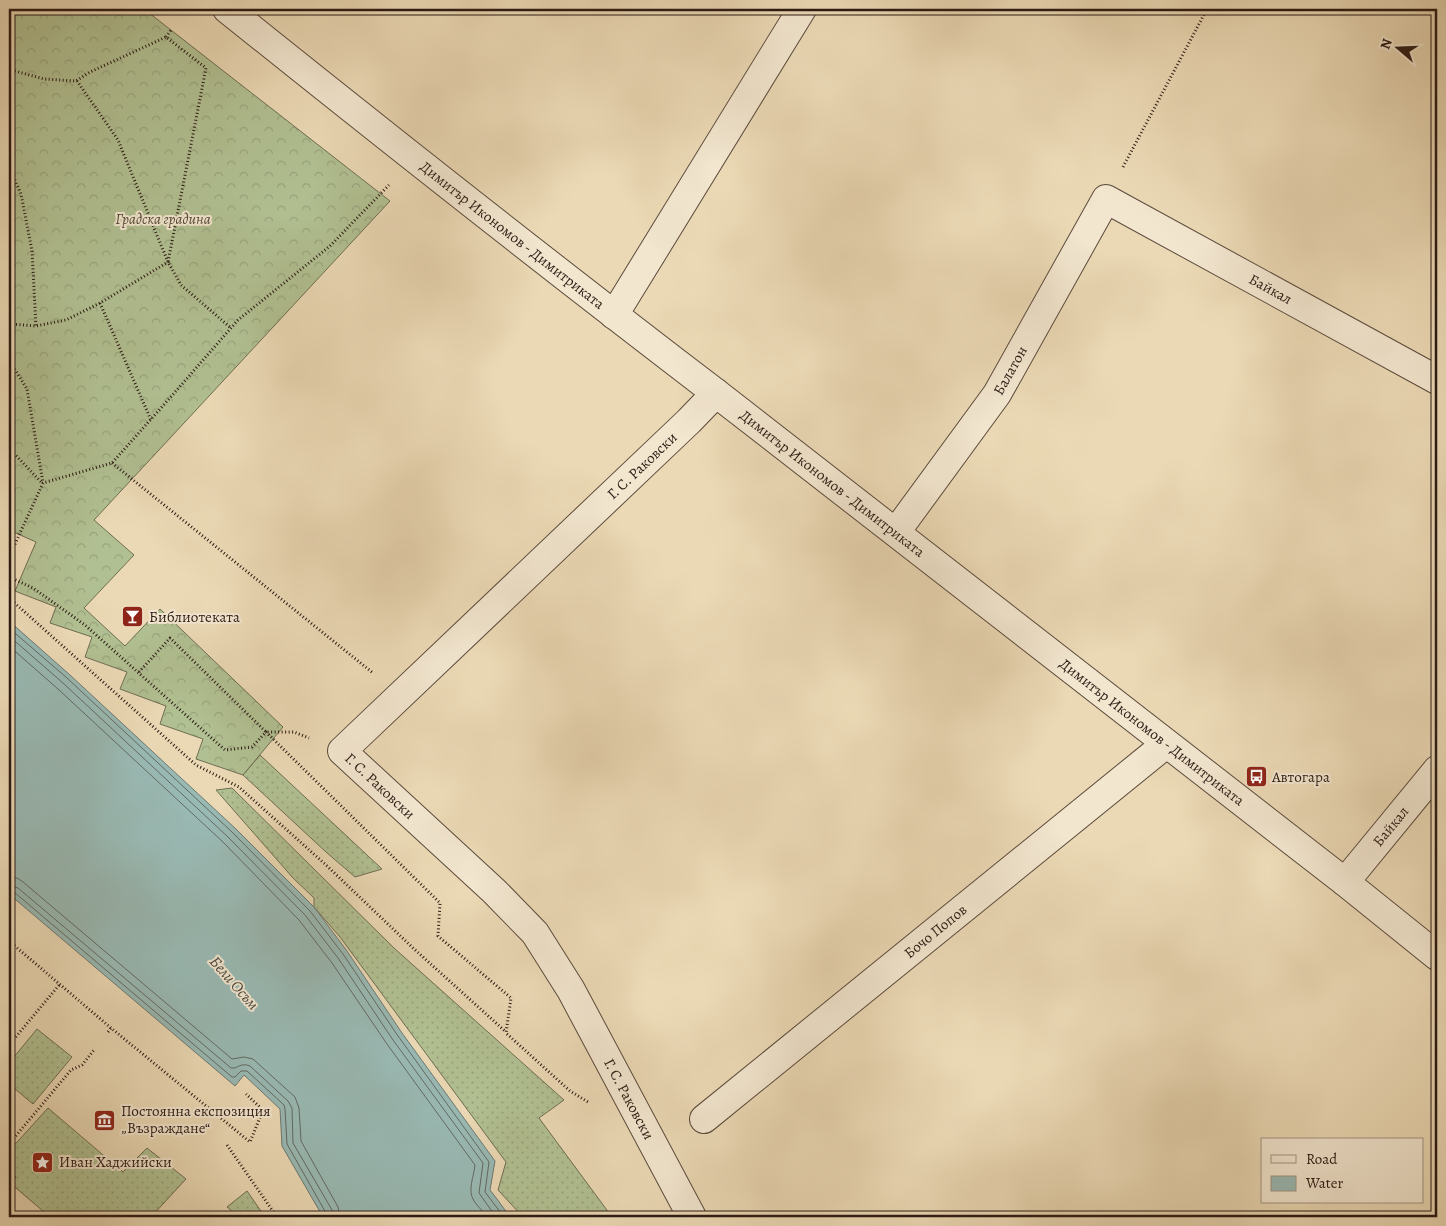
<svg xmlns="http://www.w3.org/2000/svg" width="1446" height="1226" font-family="Alegreya,serif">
	<defs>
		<pattern id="grass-dots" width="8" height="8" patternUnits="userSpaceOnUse" patternTransform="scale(1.25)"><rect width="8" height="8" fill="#b1c092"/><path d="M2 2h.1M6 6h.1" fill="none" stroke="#98a47d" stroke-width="1.8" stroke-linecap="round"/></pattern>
		<pattern id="forest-crowns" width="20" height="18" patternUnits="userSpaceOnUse" patternTransform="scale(1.25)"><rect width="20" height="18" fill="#b1c092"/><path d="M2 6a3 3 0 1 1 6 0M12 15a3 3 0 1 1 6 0" fill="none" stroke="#98a47d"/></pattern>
	</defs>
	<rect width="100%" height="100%" fill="#ebd9b5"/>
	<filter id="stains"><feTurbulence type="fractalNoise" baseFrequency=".004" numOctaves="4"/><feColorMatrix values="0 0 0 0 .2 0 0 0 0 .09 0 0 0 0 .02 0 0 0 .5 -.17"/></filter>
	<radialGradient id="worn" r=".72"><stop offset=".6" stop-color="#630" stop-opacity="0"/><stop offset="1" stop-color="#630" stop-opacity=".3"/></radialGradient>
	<!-- grass -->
	<g fill="url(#grass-dots)" stroke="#6e6d53">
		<path d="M260,755L382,869L355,877L326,852L243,775Z"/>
		<path d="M232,788L394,948L564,1100L539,1118L612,1217H523L498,1190L506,1162L340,937L314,907V898L293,878L216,790Z"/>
		<path d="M37,1029L72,1057L33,1104L9,1084V1063Z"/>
		<path d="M48,1108L123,1172L147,1148L186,1179L151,1217H50L10,1183L16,1177L9,1171V1151Z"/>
		<path d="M247,1191L265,1217H239L227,1207Z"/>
	</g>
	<!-- forest -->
	<path fill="url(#forest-crowns)" stroke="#6e6d53" d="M9,9H144L390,201L94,520L134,555L84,608L125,646L160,609L283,727L243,775L196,759L203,739L160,724L166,706L120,689L127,672L85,657L92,637L50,623L56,607L15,591L36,542L9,530Z"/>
	<!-- water -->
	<path fill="#99b9b3" stroke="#6d7973" d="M9,621L70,675L236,829L314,907L347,951L402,1033L495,1161L490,1190L497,1199L510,1217H323L282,1146L280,1109L244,1075L235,1086L9,894Z"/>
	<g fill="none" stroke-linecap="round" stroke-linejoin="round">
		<!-- shore -->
		<g stroke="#626a64" stroke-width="1">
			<path d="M9,628L67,678L232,832L310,911L343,954L398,1036L489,1162L485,1192L504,1217"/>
			<path d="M9,636L63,683L228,837L305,915L338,958L393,1040L483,1163L479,1193L496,1217"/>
			<path d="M9,646L58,689L223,842L299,920L332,963L387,1044L475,1165C474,1177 467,1190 474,1201C478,1207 483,1211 487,1217"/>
			<path d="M9,877L17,878L23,882L232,1059L244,1057L253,1059L295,1097L299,1108L301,1141L338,1207L340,1217"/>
			<path d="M9,885L18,888L231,1068C238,1069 240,1062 250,1066L288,1101L292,1108L293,1143L332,1210L333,1217"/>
			<path d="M9,891L14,892L232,1077H235L241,1071H247L284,1105L285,1109L287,1144L326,1213L327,1217"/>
		</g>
		<defs>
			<g id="minor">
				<path id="s1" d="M227,9C389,139 551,267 716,393L1345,882L1437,956"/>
				<path d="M614,315L802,9"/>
				<path id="s2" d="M896,532L997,394L1106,199L1437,380"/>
				<path id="s3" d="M1345,882L1437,770"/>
				<path id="s4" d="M704,1119L1166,744"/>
				<path id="s5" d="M692,1217L571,990L535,933L494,891L342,751L689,421L716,393"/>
			</g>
		</defs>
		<!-- minor casing -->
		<use href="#minor" stroke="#5b4a3c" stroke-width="30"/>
		<!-- path -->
		<g stroke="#2b1a14" stroke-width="3" stroke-dasharray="1 2.5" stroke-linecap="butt">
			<path d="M166,37L171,30"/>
			<path d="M9,67L15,71L44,79L76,81L90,72L166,37L206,68L168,262L181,285L231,328"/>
			<path d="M9,167L21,194L32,251L36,326"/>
			<path d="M1123,167L1207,9"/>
			<path d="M100,303L151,420"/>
			<path d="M9,324L36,326L66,320L100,303L168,262L118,140L77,81"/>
			<path d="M9,360L27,389L43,483"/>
			<path d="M9,448L42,483"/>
			<path d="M112,463L373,673"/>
			<path d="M9,557L43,483L112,463L169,399L238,320L330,246L389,185"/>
			<path d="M9,577L33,588L85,625L225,750L252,747L266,732L440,903L438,936L511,998L506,1033L570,1091L588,1102"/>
			<path d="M9,598L196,765L239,787L326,865L413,948L506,1032"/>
			<path d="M139,672L170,638L266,732H294L309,738"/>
			<path d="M9,941L111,1028L250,1142L263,1110L246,1094"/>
			<path d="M108,1032L111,1028"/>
			<path d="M9,1045L60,984"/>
			<path d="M9,1144L71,1070L82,1065L94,1050"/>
			<path d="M227,1145L277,1217"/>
		</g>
		<!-- minor -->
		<use href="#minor" stroke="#f2e6cf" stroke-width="28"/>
	</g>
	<!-- icons -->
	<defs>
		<symbol id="bar-square" viewBox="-11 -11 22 22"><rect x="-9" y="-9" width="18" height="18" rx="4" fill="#8f2418" stroke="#f2e6cf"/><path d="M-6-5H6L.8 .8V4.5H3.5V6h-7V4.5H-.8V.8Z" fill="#fff"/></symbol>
		<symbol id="bus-square" viewBox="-11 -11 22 22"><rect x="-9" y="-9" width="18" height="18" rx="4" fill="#8f2418" stroke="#f2e6cf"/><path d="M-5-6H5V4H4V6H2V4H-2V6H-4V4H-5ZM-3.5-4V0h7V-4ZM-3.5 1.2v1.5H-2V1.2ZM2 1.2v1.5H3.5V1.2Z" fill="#fff"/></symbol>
		<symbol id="museum-square" viewBox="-11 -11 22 22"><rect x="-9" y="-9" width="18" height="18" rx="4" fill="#8f2418" stroke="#f2e6cf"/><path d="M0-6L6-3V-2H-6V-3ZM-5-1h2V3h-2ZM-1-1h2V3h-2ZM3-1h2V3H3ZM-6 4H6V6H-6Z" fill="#fff"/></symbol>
		<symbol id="sight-square" viewBox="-11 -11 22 22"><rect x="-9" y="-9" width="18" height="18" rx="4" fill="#8f2418" stroke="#f2e6cf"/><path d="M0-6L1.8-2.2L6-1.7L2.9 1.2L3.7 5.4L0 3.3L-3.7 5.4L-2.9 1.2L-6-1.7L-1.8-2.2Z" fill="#fff"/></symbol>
	</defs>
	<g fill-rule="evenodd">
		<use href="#bar-square" x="120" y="604" width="25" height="25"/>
		<use href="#bus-square" x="1244" y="764" width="25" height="25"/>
		<use href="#museum-square" x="92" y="1108" width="25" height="25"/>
		<use href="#sight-square" x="30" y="1150" width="25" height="25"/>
	</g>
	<g text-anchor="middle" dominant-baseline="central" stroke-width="4" stroke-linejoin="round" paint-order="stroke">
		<!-- park labels -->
		<g font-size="15" font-style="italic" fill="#534c3a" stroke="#f2e6cf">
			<text x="163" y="219">Градска градина</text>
		</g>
		<!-- street labels -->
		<g font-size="15" fill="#2b1a14" stroke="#f2e6cf">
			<text stroke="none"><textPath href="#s1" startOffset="364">Димитър Икономов - Димитриката</textPath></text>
			<text stroke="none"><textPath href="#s2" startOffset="582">Байкал</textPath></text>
			<text stroke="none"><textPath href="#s2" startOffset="198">Балатон</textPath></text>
			<text stroke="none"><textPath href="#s5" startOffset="1004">Г. С. Раковски</textPath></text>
			<text stroke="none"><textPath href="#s1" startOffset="769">Димитър Икономов - Димитриката</textPath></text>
			<text stroke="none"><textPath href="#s1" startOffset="1174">Димитър Икономов - Димитриката</textPath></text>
			<text transform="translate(380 786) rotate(43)">Г. С. Раковски</text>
			<text stroke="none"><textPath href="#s3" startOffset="72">Байкал</textPath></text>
			<text stroke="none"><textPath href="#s4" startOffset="298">Бочо Попов</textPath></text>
			<text transform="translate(629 1099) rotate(62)">Г. С. Раковски</text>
		</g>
		<!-- poi labels -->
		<g font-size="15" fill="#2b1a14" stroke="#f2e6cf" text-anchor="start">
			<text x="149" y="617">Библиотеката</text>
			<text x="1272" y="777">Автогара</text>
			<text x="121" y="1111">Постоянна експозиция<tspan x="121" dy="17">„Възраждане“</tspan></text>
			<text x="59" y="1162">Иван Хаджийски</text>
		</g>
		<!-- water labels -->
		<g font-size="16" font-style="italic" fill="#4c4a44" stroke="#f2e6cf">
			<text transform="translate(234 983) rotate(49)">Бели Осъм</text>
		</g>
	</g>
	<!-- margin -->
	<rect width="1446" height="1226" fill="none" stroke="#ebd9b5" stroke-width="30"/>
	<rect x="10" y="10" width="1426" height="1206" fill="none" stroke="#2b1a14" stroke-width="2.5"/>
	<rect x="15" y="15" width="1416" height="1196" fill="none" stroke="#2b1a14"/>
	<!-- legend -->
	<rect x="1261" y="1138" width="162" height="65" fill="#f2e6cf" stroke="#a29484"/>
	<rect x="1271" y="1155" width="25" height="8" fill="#f2e6cf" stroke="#a29484"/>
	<text x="1306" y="1164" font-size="15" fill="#2b1a14">Road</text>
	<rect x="1271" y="1176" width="25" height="15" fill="#99b9b3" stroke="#a29484"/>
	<text x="1306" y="1188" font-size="15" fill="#2b1a14">Water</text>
	<!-- north arrow -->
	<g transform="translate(1398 48) rotate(289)" stroke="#f2e6cf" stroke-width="4" paint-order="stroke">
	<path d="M0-4L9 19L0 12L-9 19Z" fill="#2b1a14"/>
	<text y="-8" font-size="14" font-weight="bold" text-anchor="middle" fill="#2b1a14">N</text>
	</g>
	<rect width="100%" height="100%" filter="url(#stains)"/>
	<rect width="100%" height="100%" fill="url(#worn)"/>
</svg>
